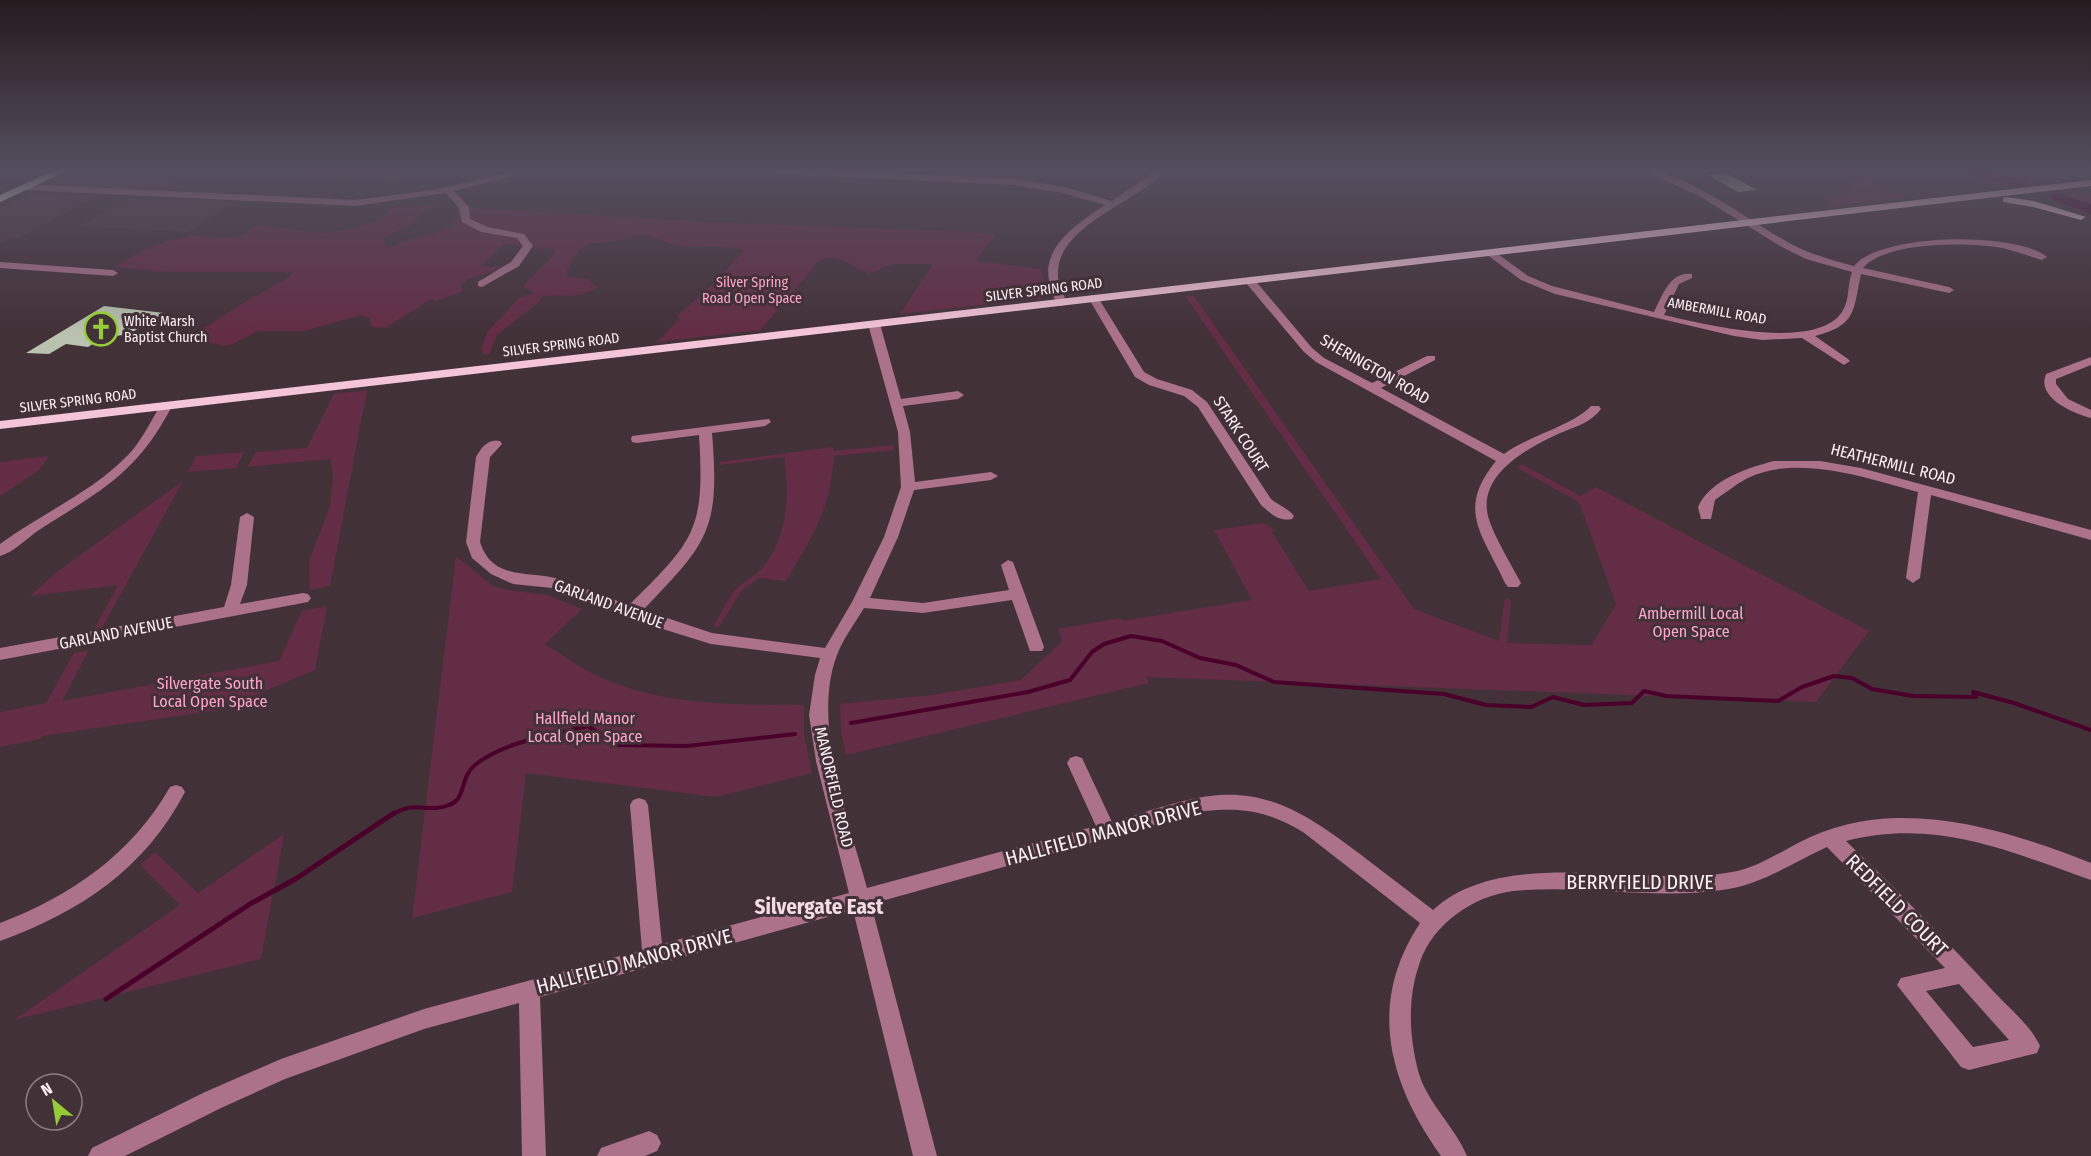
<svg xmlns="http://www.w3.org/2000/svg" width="2091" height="1156" font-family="'Fira Sans Condensed',sans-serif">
	<rect width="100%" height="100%" fill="#433138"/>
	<!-- built -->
	<g fill="#513943">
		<path d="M81,170H191L159,190L49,185Z"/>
		<path d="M31,193L96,196L17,239L9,238L0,244V208Z"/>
		<path d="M130,199L233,202L189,232L79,226Z"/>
	</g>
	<!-- green -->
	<g fill="#632d45">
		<path d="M294,170H402L414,171L401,180L287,174Z"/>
		<path d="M1818,170H1867L1864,177L1877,186L1908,196L1831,207L1826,199L1853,190L1845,179Z"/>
		<path d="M1956,170H1981L2028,183L2012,185Z"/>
		<path d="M2091,192V214L2049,198Z"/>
		<path d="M434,204L440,205L423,211L414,223L385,237L384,242L387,247C397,246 400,242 409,239C431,231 439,238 457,219L456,208L458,207L706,222L976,232L995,235L976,261L1041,269L1047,295L1043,298L900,314L933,264H892L869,274C852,268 839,251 819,261L761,330L657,342L679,319L678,315L714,283L744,251C725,244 700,248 680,246C668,245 658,237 645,235C634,233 625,240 614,241C581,246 582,240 566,273L569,277L588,279L598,288L579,295L542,296L539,302L497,335L489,354H483L481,349L488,331L519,298L536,293L524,288L525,284L555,254L553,249L504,244L481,266L503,268L468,279L461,285L463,291L434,302L433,298L385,328L372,327L369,318L361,315L304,331H258L233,344L225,346L201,341L197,337L200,331L243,303L288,278L292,272H169L115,267L145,249L171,240L191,235L221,238L246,235L252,227L260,225L322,233L352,229L376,222L392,208Z"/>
		<path d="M1193,295L1414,609L1499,641L1505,598L1511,600L1507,643L1592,645L1616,604L1579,502L1517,468L1521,464L1581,496L1596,487L1869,631L1816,702L1147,677L1149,683L846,755L841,731L840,704L932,695L1021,680L1062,641L1058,629L1121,618L1122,621L1252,600L1214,530L1264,523L1274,530L1272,532L1309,591L1381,579L1185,296Z"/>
		<path d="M367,390L330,586L310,590L309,561L330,506L333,478L331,459L247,467L256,452L307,448L334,394Z"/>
		<path d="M893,445L894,450L834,456C830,511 813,535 786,581L759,578L742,590L719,627L713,626C721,614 728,597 738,587C745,581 754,577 760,570C788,541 790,494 784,457L720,465V462L833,447L834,451Z"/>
		<path d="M244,452L236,468L188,472L196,456Z"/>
		<path d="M49,456L39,470L0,496V462Z"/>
		<path d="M183,481L102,628L94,629L118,585L30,596L54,574Z"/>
		<path d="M456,556L493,586L508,590L547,595L582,609L545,644C561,654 578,667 596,675C660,706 735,705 804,705V735L812,773L716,797L526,773L512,892L412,918Z"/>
		<path d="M327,606L315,670L219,710L42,736L40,739L0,747V712L46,703L74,653L89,650L62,701L279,661L302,611Z"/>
		<path d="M284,834L261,959L14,1020L180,905L140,865L155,852L198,893Z"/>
	</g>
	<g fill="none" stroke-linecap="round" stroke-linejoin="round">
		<!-- stream-far1 -->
		<g stroke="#4b002b" stroke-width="4">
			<path d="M851,723L1028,692L1070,680L1092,652L1104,644L1131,636L1162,641L1200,658L1236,665L1274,682L1444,694L1486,705L1531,707L1553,697L1584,705L1632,703L1644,691L1666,696L1778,701L1802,687L1834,676L1852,678L1872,689L1913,696L1976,697L1973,692L2014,703L2091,730"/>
			<path d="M392,815C416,799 427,814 449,805C467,799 459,778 475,765C505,741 552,735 588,726L616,745L687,746L795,734"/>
		</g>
		<!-- stream -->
		<path stroke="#4b002b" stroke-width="5" d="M106,999L250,904L297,878L394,813"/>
		<!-- river -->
		<g fill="#4b002b" fill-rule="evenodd">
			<path d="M1961,170H1984L2025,181L2027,184L2020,188L1963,173Z"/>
			<path d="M2058,193L2091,204V214L2053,200L2051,197L2053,194Z"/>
		</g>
	</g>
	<!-- building -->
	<g fill="#b9c2af">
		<path d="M1726,173L1757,190L1738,192L1708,175Z"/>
		<path d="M104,306L164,313L129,334L102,338L88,347L66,344L49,354L26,353Z"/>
	</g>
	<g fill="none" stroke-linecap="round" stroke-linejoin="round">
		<!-- minor -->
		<g fill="#ab7289" fill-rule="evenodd">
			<path d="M521,170H536L454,191L469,207L470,219L488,227L524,234L533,246L519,266L482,287L478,286V282L511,262L523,246L517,238L481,232L462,222L459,208L446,193L355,206L26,190L21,187L26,184L355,200L433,190Z"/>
			<path d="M761,170H820L1015,179L1064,187L1112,201L1157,170H1166C1138,203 1054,225 1058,277C1059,286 1064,295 1067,303L1062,306C1055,304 1053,295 1051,287C1037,249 1078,223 1105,205L1063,193L1015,185L765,173Z"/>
			<path d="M1642,170C1684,170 1751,222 1789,243C1810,254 1831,260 1854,266C1880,233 2016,231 2047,257L2042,260C2028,256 2016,251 2002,248C1969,242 1886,241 1863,268L1949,287L1954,290L1949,293L1861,274C1853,311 1857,325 1815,336L1848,359L1850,361L1844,365L1802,338L1762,340L1734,336L1555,294L1521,280L1486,254L1495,252L1528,276L1552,286L1654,312C1662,296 1670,271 1692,274V278L1679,284L1664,315C1703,324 1815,352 1842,312C1850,300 1847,285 1852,272L1806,259L1780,246L1701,197Z"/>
			<path d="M0,262L113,270L118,273L113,276L0,268Z"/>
			<path d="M1250,278L1254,279L1312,348L1324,358L1372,383L1427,356H1435V360L1381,388L1504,454C1528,436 1574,425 1591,406H1599L1601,409C1591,423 1574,427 1558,434C1528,448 1478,474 1488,516C1493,535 1511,564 1521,583L1518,587H1508L1505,583C1482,533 1456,510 1496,461L1316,362L1304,352L1246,283L1245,281Z"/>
			<path d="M1094,296L1099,299L1144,372L1157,379L1192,390L1207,402L1271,499C1278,505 1289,509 1294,516L1292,519C1279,522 1270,513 1261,505L1198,407L1184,396L1149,385L1135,377L1089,299Z"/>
			<path d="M874,321L880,324L901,399L958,391L964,395L958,399L903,406L910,432L915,482L991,472L998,476L991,480L914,490L898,537L870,598L923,603L1009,590L1001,565L1008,560L1013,562L1044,647L1042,651H1030L1012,600L923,613L864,608C855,623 843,639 837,655C811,723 849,821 867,888L1096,826L1067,763L1070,758L1076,756L1082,758L1112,822C1147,812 1183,798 1219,795C1276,791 1317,822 1360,854C1384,873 1409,891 1433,910C1505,844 1642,889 1732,872C1756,868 1777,854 1798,843C1829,827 1864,818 1898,818C1966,817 2029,839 2091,863V880C2008,851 1936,818 1846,841C1897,890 1947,941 1995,993C2010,1009 2031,1026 2040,1046L2037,1053L1969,1070L1961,1067L1897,985L1901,978L1945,968L1827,847C1792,863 1761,885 1722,890C1653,900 1582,884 1513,891C1473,896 1433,924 1420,962C1407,998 1409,1037 1419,1074C1429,1105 1455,1127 1467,1156H1441C1388,1082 1367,1003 1420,923L1303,832C1268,812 1246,807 1205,811L871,904L937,1156H913L853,910L540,997L546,1156H522L519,1003L424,1029L285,1079L221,1108L125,1156H88L92,1148L205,1092L281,1059L424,1009L642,950L630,805L633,800L639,798L645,800L648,805L662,944L849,893L816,761L809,715L815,675L820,658L711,644L653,626L552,588L513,584L491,574L472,558L466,542L476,457C481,448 488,438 500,441L502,444L490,457L480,542C493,582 530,570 559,579C583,587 606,597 629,605C695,540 705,530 699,435L637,443L632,442L631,439L632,436L769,419L771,422L765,426L712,433C720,529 709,542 643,610L712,633L825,648L852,602L884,537L901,487L898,432L868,324ZM1959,984L2009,1040L1973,1047L1926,991Z"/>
			<path d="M2091,357V365L2056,379V384L2068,399L2091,410V418C2073,413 2036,398 2046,374Z"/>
			<path d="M166,402L172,406C136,475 101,490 39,530C27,538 14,552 0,556V544C42,513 93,492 129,454C143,439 151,420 162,403Z"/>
			<path d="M1774,461H1820L1861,468L2091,530V540L1931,495L1920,578L1913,583L1906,578L1918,492C1867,478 1796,453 1746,479C1735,485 1725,493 1715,500L1711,519H1701L1698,507C1710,480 1747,468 1774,461Z"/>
			<path d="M247,513L254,517L247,585L240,604L303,593L308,594L311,598L308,602L0,660V648L224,607L231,585L240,517Z"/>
			<path d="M176,785L182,787L185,792C145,869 80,912 0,941V923C71,896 132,854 170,787Z"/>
			<path d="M649,1131L657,1135L661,1143L657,1151L645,1156H597L601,1148Z"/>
		</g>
		<!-- major -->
		<g fill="#f4c5d7" fill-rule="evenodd">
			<path d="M2091,180V186L0,429V421Z"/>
			<path d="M2006,197L2034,201L2086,217L2081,220L2033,207L2003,202V198Z"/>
		</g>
		<!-- highway -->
		<path fill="#f3f3f3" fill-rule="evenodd" d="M55,170H69L0,202V195Z"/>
	</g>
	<!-- sky -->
	<linearGradient id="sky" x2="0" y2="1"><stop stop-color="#251b1f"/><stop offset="0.51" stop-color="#554e5e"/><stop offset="1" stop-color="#554e5e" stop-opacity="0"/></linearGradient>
	<rect width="2091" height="332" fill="url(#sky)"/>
	<!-- icons -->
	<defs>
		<symbol id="church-ring" viewBox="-11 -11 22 22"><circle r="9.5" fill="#433138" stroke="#97cc39" stroke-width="1.5"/><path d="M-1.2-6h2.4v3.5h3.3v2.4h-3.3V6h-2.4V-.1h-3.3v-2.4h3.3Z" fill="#97cc39"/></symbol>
	</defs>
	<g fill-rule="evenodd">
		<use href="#church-ring" x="82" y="310" width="38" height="38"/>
	</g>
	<g text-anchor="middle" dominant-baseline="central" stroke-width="6" stroke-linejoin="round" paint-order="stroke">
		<!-- far-park labels -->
		<g font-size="14" fill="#ffa6cb" stroke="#433138">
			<text x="752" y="282">Silver Spring<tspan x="752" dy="16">Road Open Space</tspan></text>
		</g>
		<!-- far-street labels -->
		<g font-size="14" fill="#fcf0f4" stroke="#433138">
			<text transform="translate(1044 290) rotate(-7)">SILVER SPRING ROAD</text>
			<text transform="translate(1717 311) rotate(10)">AMBERMILL ROAD</text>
			<text transform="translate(561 345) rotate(-7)">SILVER SPRING ROAD</text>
			<text transform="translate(78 401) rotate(-7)">SILVER SPRING ROAD</text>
		</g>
		<!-- far-poi labels -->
		<g font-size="14" fill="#fcf0f4" stroke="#433138" text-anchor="start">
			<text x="124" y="321">White Marsh<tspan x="124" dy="16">Baptist Church</tspan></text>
		</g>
		<!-- street labels -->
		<g font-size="16" fill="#fcf0f4" stroke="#433138">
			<text transform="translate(1375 369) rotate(30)">SHERINGTON ROAD</text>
			<text transform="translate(1241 434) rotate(57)">STARK COURT</text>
			<text transform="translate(1893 464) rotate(14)">HEATHERMILL ROAD</text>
			<text transform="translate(609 604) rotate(20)">GARLAND AVENUE</text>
			<text transform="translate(116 633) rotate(-11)">GARLAND AVENUE</text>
			<text transform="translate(834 787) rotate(77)">MANORFIELD ROAD</text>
		</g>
		<!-- park labels -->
		<g font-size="16" fill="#ffa6cb" stroke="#433138">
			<text x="1691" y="613">Ambermill Local<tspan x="1691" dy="18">Open Space</tspan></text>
			<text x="210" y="683">Silvergate South<tspan x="210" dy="18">Local Open Space</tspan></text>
			<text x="585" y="718">Hallfield Manor<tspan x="585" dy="18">Local Open Space</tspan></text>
		</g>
		<!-- near-street labels -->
		<g font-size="20" fill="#fcf0f4" stroke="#433138">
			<text transform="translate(1103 833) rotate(-15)">HALLFIELD MANOR DRIVE</text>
			<text x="1640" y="882">BERRYFIELD DRIVE</text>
			<text transform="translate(1897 905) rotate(45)">REDFIELD COURT</text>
			<text transform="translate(634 961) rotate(-15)">HALLFIELD MANOR DRIVE</text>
		</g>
		<!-- near-neighbourhood labels -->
		<g font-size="21" font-weight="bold" fill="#f4dce4" stroke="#433138">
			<text x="819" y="907">Silvergate East</text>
		</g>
	</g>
	<!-- north arrow -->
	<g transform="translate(54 1102) rotate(330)"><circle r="28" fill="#433138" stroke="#8d7d83" stroke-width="1.5"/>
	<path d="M0-4.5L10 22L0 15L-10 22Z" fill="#97cc39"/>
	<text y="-9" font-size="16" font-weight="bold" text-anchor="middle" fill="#fcf0f4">N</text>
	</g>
</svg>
